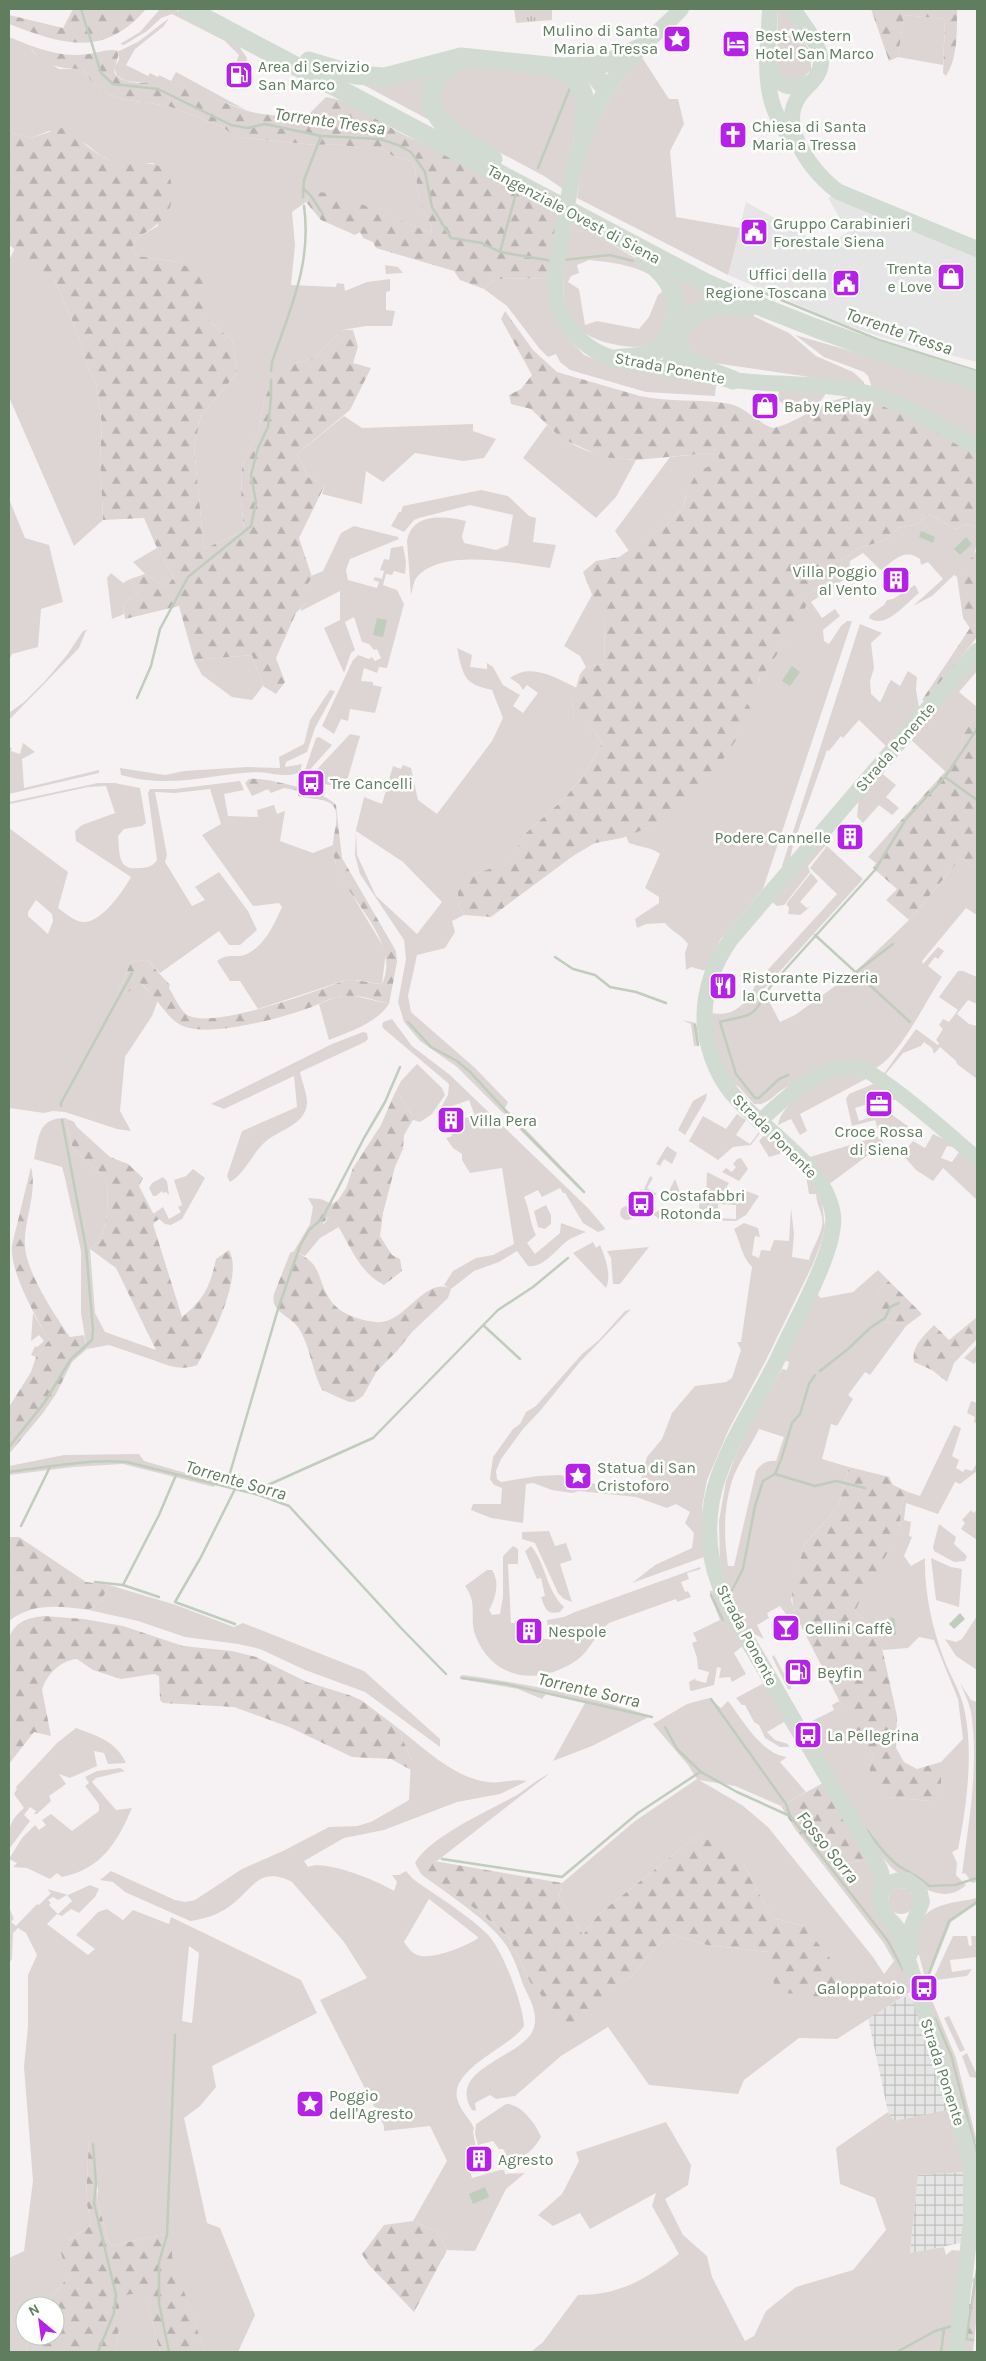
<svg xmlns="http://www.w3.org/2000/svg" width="986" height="2361" font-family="Karla,sans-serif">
	<defs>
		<pattern id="industrial-grid" width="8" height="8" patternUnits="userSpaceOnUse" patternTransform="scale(1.25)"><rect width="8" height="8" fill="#e6e5e5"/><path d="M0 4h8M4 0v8" fill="none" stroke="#bebfbd"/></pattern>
		<pattern id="forest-firs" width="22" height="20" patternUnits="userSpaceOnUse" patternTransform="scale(1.25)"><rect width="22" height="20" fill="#ddd5d3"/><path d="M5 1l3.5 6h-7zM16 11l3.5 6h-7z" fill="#b7b2af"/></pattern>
		<pattern id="park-tufts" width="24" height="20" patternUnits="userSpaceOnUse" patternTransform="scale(1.25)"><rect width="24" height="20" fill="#ddd5d3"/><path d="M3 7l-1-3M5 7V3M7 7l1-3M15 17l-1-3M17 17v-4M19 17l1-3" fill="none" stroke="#b7b2af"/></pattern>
	</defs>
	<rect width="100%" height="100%" fill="#f6f2f4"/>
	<!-- built -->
	<path fill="#e6e5e5" d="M839,192L977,249V362L881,337L846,325L728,275L746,202L825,247L848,232L828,198Z"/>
	<!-- industrial -->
	<g fill="url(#industrial-grid)">
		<path d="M908,1995L914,2003L948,2111L894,2121L888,2112L868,2018Z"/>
		<path d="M966,2172L964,2242L910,2254L918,2175Z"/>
	</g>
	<!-- green -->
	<g fill="#ddd5d3" fill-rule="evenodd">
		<path d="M160,9H175L186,17L238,45L247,58L246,66L239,73H232L239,55L225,41L172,14L161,18L147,31L124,45L120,44L140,32Z"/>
		<path d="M778,9H786L811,53V70L801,80L784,78L776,65Z"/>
		<path d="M904,15L945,19L943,65L898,57Z"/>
		<path d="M169,18L164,26L135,49L126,65L148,76L150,73L158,77L159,75L171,81L176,72L246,110L175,85L126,81L117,76L114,67L119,60V51L138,42Z"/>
		<path d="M9,37L29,45L34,53L59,69H83L91,81L107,93L122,99L168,106L223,127L235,137L316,145L337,144L359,148H381L393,156L411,161L415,168L419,201L432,228L431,233L387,215L310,192L306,202L292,212L295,245L291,285L336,287L337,283L344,284L345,291L367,282L390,279V291L386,292V310L395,311L392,326H366L343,330L316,357L296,363L264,400L259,431L242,466L241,499L244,531L204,549L194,447L201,416L237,373L233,341L207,319L178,262L138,256L132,250L135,239L158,226L154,163H117L101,156L86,144L49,131L31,138L9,132Z"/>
		<path d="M641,56L669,99H678L684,124L670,151L676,217L740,228L728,275L577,198C580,183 581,167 585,153C596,117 618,84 641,56Z"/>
		<path d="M455,66L553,72L577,84L576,130L563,189L544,176L452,127L434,95Z"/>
		<path d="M433,68V122L360,83Z"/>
		<path d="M572,221L642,262L671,294L660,340C639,349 630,348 608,343C546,327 564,267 572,221ZM589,260C609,262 658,267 663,291L658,295L649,317L639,329L597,321L585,325L579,289L568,282L571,276L579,273L577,265Z"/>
		<path d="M15,248L54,279L77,332L87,365L96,383L102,425L100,458L103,520L74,546L9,397V260Z"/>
		<path d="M385,265L398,267L403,273L386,274Z"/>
		<path d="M661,266L732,301L685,316Z"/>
		<path d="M552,278L561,327L571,341L584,355L605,363L716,385L715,396L646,392L570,370L560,362L556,354L548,357L539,348L507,306L484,289L495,279Z"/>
		<path d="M701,313H747L789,333L816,356L853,372L864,382V385L700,361L682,336Z"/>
		<path d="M795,335L977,387V442L872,388L868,376L864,372L824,357Z"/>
		<path d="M779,391L825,393V395L819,403L802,412L801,410L806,407L802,400L796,404L797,407L792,410L778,400Z"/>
		<path d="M344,416L362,428L473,424V431L496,439L484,458L463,461L415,453L383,482L366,471L362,504L322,494L325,485L308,477L297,454Z"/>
		<path d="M547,425C575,451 599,457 636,460L616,497L596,518L523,458Z"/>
		<path d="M710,453L719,455L720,461L686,496L683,507L666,525L629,551L615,531L670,457Z"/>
		<path d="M481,490L508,496L529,516L536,518L533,542L556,545L550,568C516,564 444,547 417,577C413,582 413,589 411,595L407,541C412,512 445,516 466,521L462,536L464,543L496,550L508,545L513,515L470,505L419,518L414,520L404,532L391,526L399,512H401L403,506Z"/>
		<path d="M9,499L25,538L49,545L63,602L41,609L38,647L12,654L9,660Z"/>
		<path d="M928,514L956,529L966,524L977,527C977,556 975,555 957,577L954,575L932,596L913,606L943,579L928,562L921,565L920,559C904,548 895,560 881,570L863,553L850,561L849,576L811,602L822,618L835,609L840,616L823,630L824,641L829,644L841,626L847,621H852L763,889L720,940L706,971L691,967L686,970L685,953L688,944C682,935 672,932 665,923L646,924L637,928L635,919L659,903V897L645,888L660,854C652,847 639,847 629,843L626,836L650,827L743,730L741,698L756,690C760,675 772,655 785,646L807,595L839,574L842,560L860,548L885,540L898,528L918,524Z"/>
		<path d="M354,526L398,537L399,539L350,559L346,570L348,580L377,588L379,582L373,580L375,577L382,579L384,571L380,570L384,559L389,560L391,548L403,546L406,562L405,574L394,571L392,575L386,574L383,585L397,590L404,604L387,668L379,667L377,673L364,668L361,681L373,682V685L382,687L375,713L350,709L348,721L341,719L334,734L322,726L353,660L358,655L369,659L372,657L375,661L381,658L377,649L374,650L369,644L362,642L354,617L345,622L355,650L351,653L344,673L324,628L340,620V591L301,611V608L306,603V587L311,576L323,571L341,533Z"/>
		<path d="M157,548L174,577L166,587L145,574L133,562Z"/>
		<path d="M111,573L123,583L130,579L138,593L123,604L124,614L112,619L107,578Z"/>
		<path d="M915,585L919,593C906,603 886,630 869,618L870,615L884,605L887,600L893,599Z"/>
		<path d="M592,595L605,618L604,664L586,667L580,656L564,646Z"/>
		<path d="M860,624L882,633L871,643L874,668L870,681L871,694L880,702C885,694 886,687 891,680L900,686L908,671L917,677L916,690L919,707L887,747L859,720L843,738L841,736L829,751L827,750L793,845L790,859L784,866H782Z"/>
		<path d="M90,629L86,631L79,648L9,720V713L24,702L45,681L67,655L83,631Z"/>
		<path d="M457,648L472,655L470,667L487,669V663L493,667L503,685L520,695L513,706L523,713L538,693L527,685L523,690L519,684L510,678C532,662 556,678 577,688L572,702L574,717L594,730L602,743L586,772L565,798L526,833L508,864L474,874L458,903L464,915L452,921L455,932L445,948L417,955L408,996L411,1012L475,1068L508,1102L505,1108L581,1187L578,1188L457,1067L420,1041L404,1022L398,1002L406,959L404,940L360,874L355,855L356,830L364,797L382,804L393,766L401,769L403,765L411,768L418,800L437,814L492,741L503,718L492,690C463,684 463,675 457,648ZM356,831L403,862L442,902L417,934L376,896L357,855Z"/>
		<path d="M252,655L263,686L252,700L232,697L202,675L194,660Z"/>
		<path d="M977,659V671L959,692L977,707V714L963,734L960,755L946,772L909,738Z"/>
		<path d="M330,690L335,691L315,728L307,752L286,762L285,767L302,764L300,772C285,779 271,772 255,772C206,775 171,789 121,775L120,768L165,775L184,771L247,767L280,768L279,757L304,744L310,720Z"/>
		<path d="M350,734L360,736L347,781L344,787L310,782L309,778Z"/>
		<path d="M319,737L332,745L306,774L304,773L316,738Z"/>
		<path d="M23,743L35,752L22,759L24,788L99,770V773L9,794V747L12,748L11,751L20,754Z"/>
		<path d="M880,772L896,785L886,797L899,808L892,815L879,805L863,823L857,817L859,796Z"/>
		<path d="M240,781L244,790L224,794L228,816L258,817L257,810L274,805L277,814L285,811L280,841L313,853L333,845L335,862L342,878L386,951L382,984C370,983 358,979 346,980L258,1009L240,981H230L217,961C229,952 236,959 247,954C265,945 274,925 282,907L279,903L253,906L202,835L221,824L210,789L175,793L155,792L167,855L165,862L192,906L205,900L195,887L219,872L248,911L257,930L240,945H229L219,931L160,973L147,960L131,962L119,990L127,993L140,983L158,1000L152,1016L125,1057L120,1111L131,1131L117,1129L65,1112L53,1111L44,1113L9,1108V828L68,872L58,908C65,913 74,921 82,922C101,924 123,891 131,877L76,841L75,831L82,825L115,813L106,786L88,787L10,804L9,802L98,783H115L140,788L146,823L142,826L124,829L118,836C120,854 117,871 140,868C148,868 153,866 157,860L148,793L150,789H175ZM36,900L52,914L53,921L48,934L28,916V912Z"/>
		<path d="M821,841L826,845L808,866L810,872L784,905L777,906L772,902Z"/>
		<path d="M827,846L863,879L763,990L780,1022L795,1015L856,971L909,920L961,858L977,868V915L966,908L922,961L923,964L938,947L944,951L938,959L935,957L928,966L942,977C925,1002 901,1054 876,1068L871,1067C845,1073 812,1077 787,1087C774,1093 769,1106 754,1104L739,1087L730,1081L721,1066L707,1012C713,1013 720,1015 727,1013C739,1011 754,995 755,984L837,894L810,868Z"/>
		<path d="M811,873L818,881L800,902L807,908L811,906L800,915L788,914L789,908L786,904Z"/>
		<path d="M958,971H963L977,977V1004L968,1000L957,1014L969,1024L977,1026V1079L957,1064L956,1061L940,1047L934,1054L932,1048L924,1042L921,1046L903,1053L884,1076L883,1075L916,1029L938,1045L939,1043L936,1040L943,1029L939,1025L943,1019L949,1022L958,1010L939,997Z"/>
		<path d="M351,995L389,1004C375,1024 351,1031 329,1040L319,1004L336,997Z"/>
		<path d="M392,1019L412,1046L450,1075L588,1208L605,1228L604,1230L598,1232L583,1223L565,1193H563L560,1188L542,1197L538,1190L524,1197C530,1210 530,1224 536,1235L527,1243L535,1254L560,1233L561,1223L586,1232C579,1235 573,1237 567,1241C557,1249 542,1269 528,1266L517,1251L499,1262L474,1271L451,1289L444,1285L453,1271L476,1258L493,1255L514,1244L502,1168L470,1173L462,1160V1154L453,1148L446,1138L452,1136L448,1124L471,1116L475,1128L479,1127L469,1100L439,1111L448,1095L449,1084L384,1029L382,1026L383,1022Z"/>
		<path d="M682,1020L696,1023L699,1045L694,1046L691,1024Z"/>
		<path d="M363,1032L367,1033L368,1039L365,1042L300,1072C302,1082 307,1093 307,1103C306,1126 276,1130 263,1144C251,1156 245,1173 230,1182L227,1176L242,1131L297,1107L294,1076L224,1109L211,1104L332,1044Z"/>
		<path d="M417,1064L442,1088L445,1095L432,1114L420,1122L413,1120V1116L399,1095H394L401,1081Z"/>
		<path d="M856,1073L866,1079L800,1114L807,1131L800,1135L791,1119L778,1125C780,1106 815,1081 832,1075C840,1073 849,1074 856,1073Z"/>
		<path d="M873,1084L878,1085L896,1099L886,1104L884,1099L855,1108L859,1121L888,1112L909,1127L881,1136L883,1144L828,1185L810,1157L880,1136L875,1120L852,1126L846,1099L849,1094Z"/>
		<path d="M707,1093L706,1099L685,1135L678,1130L693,1101Z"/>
		<path d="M737,1114L746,1120L736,1135L750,1144L759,1132L760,1133L751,1145L733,1147L718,1160L689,1141L703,1116L726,1129Z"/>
		<path d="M65,1118L73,1149L108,1180L107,1215L101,1240L90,1249L95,1313L105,1332L156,1350V1361L109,1345L87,1349L81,1313V1251L65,1178L62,1167L34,1159C39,1137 38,1118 65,1118Z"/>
		<path d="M933,1134L948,1141L953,1147L947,1146L941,1158L952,1162L959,1152L977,1165V1200L943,1168L933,1181L916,1170L902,1154L913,1141L925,1148Z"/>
		<path d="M764,1135L786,1152L769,1157L759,1141Z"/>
		<path d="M667,1146L677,1153L672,1164L664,1159L660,1166L656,1164Z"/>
		<path d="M741,1158L748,1169L739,1181L722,1172L726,1168L732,1172L736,1167L733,1164L737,1159Z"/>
		<path d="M193,1169L205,1178L182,1219L171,1225L165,1224L153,1214L163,1207L169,1219L181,1212L178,1207L182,1205L174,1180L186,1176Z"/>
		<path d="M707,1172L729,1183L721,1195L730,1201L735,1193L739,1194L744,1190L759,1196L746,1215L736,1221L661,1220L646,1210L641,1196L650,1176L653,1178L647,1188L657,1194L646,1200L654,1213L664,1208V1216L699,1217V1200L665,1199L675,1179L681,1195L706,1197ZM718,1204L736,1205V1219L718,1218Z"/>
		<path d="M808,1175L822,1202L825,1228L821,1243L813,1264L765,1362L729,1429L707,1480L702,1507L704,1557L632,1583L655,1565L692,1548L694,1533L685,1523L690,1512L676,1504L667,1508L636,1497L579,1491L572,1493L552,1490L533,1483L526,1484L523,1523L491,1518L471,1510L473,1504H501L502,1488L494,1485L490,1479L493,1457L513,1429L520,1424L526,1412L536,1406L582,1354L599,1340L625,1311L631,1309L580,1362L540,1411L523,1429L501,1459L496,1471L497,1479L501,1482L538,1476L560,1475L619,1490L640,1483L647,1457L662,1439L672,1413L695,1386L726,1382L732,1378L741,1350L737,1342H741L752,1267C742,1257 740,1242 734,1229L744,1223L758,1228L760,1237L755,1236L752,1255L759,1258L761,1250L770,1251L774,1240L789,1241L791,1208L794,1234L792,1257L809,1260C812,1247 825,1231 822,1217C820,1208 817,1205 816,1194H809L806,1176Z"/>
		<path d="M163,1177L167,1181L169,1195L166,1192L163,1193L162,1191L156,1196H153L149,1188L152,1183Z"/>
		<path d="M546,1205L551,1215V1224L545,1229L538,1227L534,1211Z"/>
		<circle cx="627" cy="1213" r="7"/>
		<path d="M329,1216H332L339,1227L320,1238L305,1256L294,1251L310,1224L315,1228L325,1223Z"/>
		<path d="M593,1242L596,1248L600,1245C605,1257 612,1275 606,1288L573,1253Z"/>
		<path d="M649,1247L620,1284H613L611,1258L607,1251Z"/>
		<path d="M878,1270L889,1281L877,1291L883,1322L903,1324L906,1326L870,1375L865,1372L848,1395L853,1399L837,1426L831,1424L822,1459L849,1467L838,1507L804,1545L791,1600L797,1618L791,1621L780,1606L767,1613L769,1618L757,1625L764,1639L748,1631L734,1606L720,1567L719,1521L726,1481L735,1457L750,1424L782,1369L787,1370L789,1362L784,1360L816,1293L821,1298L853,1292ZM759,1429L784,1437L776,1461C767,1460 762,1463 756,1471L734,1566H728C724,1538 723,1509 732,1481C738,1463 751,1446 759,1429Z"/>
		<path d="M33,1313L49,1340L36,1357L31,1355L35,1346L37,1347L44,1341L39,1335L31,1341Z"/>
		<path d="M977,1345V1361L974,1364L964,1358Z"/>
		<path d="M971,1401L977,1403V1424L974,1422L975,1417L967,1413Z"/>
		<path d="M954,1425L961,1428L952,1456L959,1460L956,1468L963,1472L965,1469L972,1471L977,1463V1471L960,1484L955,1482L938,1514L906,1503L904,1520L911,1522L909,1536L912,1537L904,1556L911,1566L925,1558C924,1591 932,1628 944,1659C949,1673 958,1687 962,1701C975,1743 967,1806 958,1849L952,1852L957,1863L956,1875L966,1885C947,1903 925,1890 907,1879C901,1874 894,1871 889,1865C856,1828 829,1769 804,1725L834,1710L832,1705L839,1701L873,1756C866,1777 874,1781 887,1797L930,1801L941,1791V1762L963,1739L958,1699L934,1640L919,1637L908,1648L883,1650L874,1626L855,1612L864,1590L890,1547L893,1535L900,1529L901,1505L908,1492L920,1496Z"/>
		<path d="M139,1454L144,1461L217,1482L214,1487L123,1464L73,1467L9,1475V1466L64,1455Z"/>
		<path d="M977,1509V1540L961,1529L965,1523L962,1520L971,1510L974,1513Z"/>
		<path d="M939,1524L956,1537L954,1544L967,1556L965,1561L954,1562L934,1551L933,1547Z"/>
		<path d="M549,1531L555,1546L566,1543L572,1560L560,1564L572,1602L564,1599L558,1593L535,1543L522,1539V1532Z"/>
		<path d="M513,1546L518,1549V1564H508L511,1623H515L517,1640L548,1639L547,1620L564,1617L575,1612L700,1567L701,1569L687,1573L689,1579L681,1582L685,1592L688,1591L691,1597L677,1602L676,1599L609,1623C596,1632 591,1650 577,1660C540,1686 494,1681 476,1637C468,1618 479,1605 465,1586L487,1570H492C500,1582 496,1598 489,1610L492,1615L500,1614L503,1597V1556Z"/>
		<path d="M531,1546C546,1564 546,1590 564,1607L560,1612C547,1615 545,1609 541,1597L545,1596L541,1578L537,1579L525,1551Z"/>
		<path d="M931,1558L951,1567L962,1569L959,1607L936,1600Z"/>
		<path d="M109,1585L176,1605L234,1627L243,1623L364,1671L440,1739V1747L365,1692L305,1670L260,1649L238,1644L185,1637L138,1621L89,1610L101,1601Z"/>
		<path d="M715,1590L744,1645L734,1653L746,1674L732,1682L730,1677L719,1678L721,1668L717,1667L714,1685L692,1691L690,1690L689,1682L696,1678L695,1680L706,1683L709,1672L698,1669L697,1658L692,1643L697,1641L693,1633L720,1620L710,1595V1591Z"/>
		<path d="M977,1616V1670L956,1656L945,1639L956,1642L962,1639Z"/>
		<path d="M774,1655L791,1687V1689H788L772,1657Z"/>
		<path d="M463,1675C524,1683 593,1697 651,1716L592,1746L553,1761L585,1703L546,1694L542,1699L518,1689L460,1679V1676Z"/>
		<path d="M766,1682L798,1743L796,1742L784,1722L767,1732L775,1740L788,1744L789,1747H780L765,1738L759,1725L754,1722L745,1705H742L736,1698Z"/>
		<path d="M960,1683L971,1700L977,1702V1882L972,1883L965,1873L962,1874C969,1821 979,1765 971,1712C969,1702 964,1692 960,1683Z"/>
		<path d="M709,1698L721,1708L728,1701C743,1720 761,1754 787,1757L780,1762L806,1792L781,1806L735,1786L699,1780L742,1805L768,1827L873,1957L884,1974L894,1961L883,1942L824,1866L869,1860L912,1991L837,2039L799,2038L744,2080L738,2094L649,2085L608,2027L561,2056L515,2096L496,2099L490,2095L475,2103L476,2111L472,2110C445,2067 527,2057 534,2027C538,2013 530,1999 524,1987C519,1973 514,1957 506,1945C489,1920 446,1893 421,1874L415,1863C429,1837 490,1810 517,1795C528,1788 537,1779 549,1774L437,1861H434L427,1876L480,1912L510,1939L530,1982L606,1990L632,1976L652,1951L671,1934L707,1945L769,1952L804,1926L772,1918L744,1865L697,1836L599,1914L583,1935L559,1897L562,1883L635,1821L697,1779L688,1765L653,1724L687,1704Z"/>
		<path d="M76,1728C97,1736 116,1741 126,1763L108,1764L104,1753L94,1751L97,1766L70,1778L59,1774L66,1784L49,1796L51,1801L37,1814H34L36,1811L30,1807L24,1815L30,1821L9,1849C9,1828 8,1822 24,1808L14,1794L17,1789L16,1787L57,1743Z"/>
		<path d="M398,1728C424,1748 454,1778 488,1782C502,1784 513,1778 527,1781L500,1794L457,1802L384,1830L344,1838L304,1861L308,1867C325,1859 378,1881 394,1891L397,1882L392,1875H399L406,1871L413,1879C436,1896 471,1916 490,1937C504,1954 523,2004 524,2026C511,2047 451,2068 457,2098C460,2111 469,2117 474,2128L473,2132L476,2148L468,2150L473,2165L469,2167L472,2178L500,2170H504L505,2174L525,2173L506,2189L475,2251L447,2250L436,2231L413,2221L447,2161L430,2126L384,2131V2126L320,2000L367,1978L344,1942L292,1882C258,1865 253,1890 230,1906C218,1915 204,1919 190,1921L125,1892L113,1882L100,1880L111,1871L175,1900L185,1902L195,1900L242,1869L285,1850L329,1827L357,1826L371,1822L409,1800L411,1759ZM429,1899L478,1937V1938C467,1946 436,1958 422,1956C413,1955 409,1949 404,1942Z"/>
		<path d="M120,1768L125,1771L96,1778L92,1782L116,1810L132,1808C117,1843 101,1869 62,1877L57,1873L50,1879L27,1868L13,1867L17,1863L9,1859L22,1838L35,1825L39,1830L46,1825L42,1820L51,1814L72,1831L99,1811V1804L85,1786L89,1783L85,1777L97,1771Z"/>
		<path d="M90,1885L99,1889L95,1897L79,1913L71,1909L62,1916L57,1914L47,1924L88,1955L95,1949L76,1935L98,1912L107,1909L123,1920L133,1910L169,1924L171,1917L301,1980L317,2013L212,2066L216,2087L200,2106L184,2118L207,2223L220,2228L255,2315L238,2352H205L163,2234L112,2246L108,2241L97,2198L98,2190L89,2139L86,2199L91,2225L68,2241V2277L44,2306H25V2336H29L26,2352H9V2258L24,2251L33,2181L24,2067L28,2026V1975L37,1955L26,1933L18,1928L13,1933L12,1959L9,1963V1907L14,1919L11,1922L16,1926L37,1904L39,1905L51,1893L47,1889L68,1895ZM67,1895L72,1901L58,1914L49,1905L51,1903L48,1900L53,1897L58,1900ZM189,1946L199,1953L192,2023L182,2021Z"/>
		<circle cx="901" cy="1901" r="13"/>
		<path d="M977,1898V1904L951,1922L928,1980L924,1974L919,1955H916C917,1946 916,1933 920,1924C928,1902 958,1903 977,1898Z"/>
		<path d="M953,1936H967L969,1946L972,1945L971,1936H977V1957L950,1960L952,1972L972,1969L967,1976L936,1980L934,1977Z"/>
		<path d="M925,1993H929L956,2058L977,2142L972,2144Z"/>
		<path d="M949,2016L965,2050L960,2052L944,2018Z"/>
		<path d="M922,2019L966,2172L918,2175L910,2253L944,2247L946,2255L952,2250L963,2251L952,2352H531L543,2342L578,2295C620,2295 646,2279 679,2254L652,2206L656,2193L590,2229L580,2213L553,2226L538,2215L562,2194L579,2161L576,2152L666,2122L691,2165L688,2185L665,2199L683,2235L707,2256L712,2277L745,2341L754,2336L766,2311L796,2287L853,2270L886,2230L875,2198L840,2184L836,2148L888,2112L894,2121L947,2110Z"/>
		<path d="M967,2053L977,2075V2078L970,2077L969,2075L962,2056Z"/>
		<path d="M506,2104C521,2104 536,2124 541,2137C534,2149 523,2162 508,2157L503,2149H499L493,2141L478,2145L475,2134L476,2124Z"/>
		<path d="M127,2294H138L146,2298L160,2352H115L119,2329V2297Z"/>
	</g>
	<!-- forest -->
	<g fill="url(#forest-firs)">
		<path d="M73,9H146C103,59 62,44 9,24V15L63,28Z"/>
		<path d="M871,9H957C957,30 958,58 946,76L943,73L945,19L904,15L898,57L889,61Z"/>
		<path d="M29,45C49,52 66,57 88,54C99,53 108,48 119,51C119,59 111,69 116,75C127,87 150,81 164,83C193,87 221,103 248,111C266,116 287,116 305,118L326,97C366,103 395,140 435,145L560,215L552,278L495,279L484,289L460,280L454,271L376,248L373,242L363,238L360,232L355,235L321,220L306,202L310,192L335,193L431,233L432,228L419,201L415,168L411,161L393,156L381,148H359L337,144L316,145L235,137L223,127L168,106L122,99L107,93L91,81L83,69C60,69 42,66 29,45Z"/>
		<path d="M65,127C76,136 88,148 101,156C129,173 175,145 172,197C171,218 151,230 135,239L132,250L138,256L178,262L206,277L207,319L233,341L237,373L201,416L194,447L204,549L244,531L241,499L242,466L259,431L264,400L274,378L296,363L316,357L343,330H353L358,347L353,363L371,368L350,410L297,454L308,477L325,485L299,538L312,577L306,587V603L296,613L276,658L285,682L276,694L263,686L252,655L194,660L179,606L125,619L123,604L138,593L130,579L145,574L166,587L174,577L157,548L144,518L103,520L100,458L102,425L96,383L87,365L77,332L54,279L9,245V132L31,138Z"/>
		<path d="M505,311L533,350L557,372L640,396C670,403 700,398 730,404C747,408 757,423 773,428C803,422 828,394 859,397L917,418L977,456V527L966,524L956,529L928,514L918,524L898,528L885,540L860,548L842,560L839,574L807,595V604L785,646L780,650L759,680L757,690L751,695L742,698L749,706L753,715L719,765L684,804L650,827L622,838L595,843L573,856L491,917L464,915L458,903V886L474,874L508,863L526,833L565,798L586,772L602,743L594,730L574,718L572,702L580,674L586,667L604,664L605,618L592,609L593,597L583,572L596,561L619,557L666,525L683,507L689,487L697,472L720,461L718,455L710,453L636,460L602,457L561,438L531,409L511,404L509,395L521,389L532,375L501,319Z"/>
		<path d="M977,550V637L926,702L922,700L970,628L963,618L957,577Z"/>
		<path d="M977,714V868L961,858L909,920L886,900L897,889L873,868L876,863L868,857L960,755L963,734Z"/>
		<path d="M249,779C266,777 326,792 336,805L342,858L396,951L397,962L389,1004C372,999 355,993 337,997C327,999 318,1005 309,1008C281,1018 204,1040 179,1024C166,1017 155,994 140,983L127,993L119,990L131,962L147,960L170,985L169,988C174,996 179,1008 186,1014C208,1032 319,990 346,980C358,979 370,984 382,984C400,947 358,909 342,878C336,867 333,857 333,845C333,834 340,817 334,807C329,798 308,799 298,796L299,791L284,788L271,793L268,789L252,796L245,783Z"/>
		<path d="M394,1095H399L413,1116V1120L404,1135L403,1149L395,1167L383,1213L380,1236L392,1255L400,1259L402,1271L384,1285C356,1271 349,1240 332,1217L329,1216L320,1227L315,1228L310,1224L313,1207L308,1198L321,1199L332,1204L338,1200L346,1188L353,1168L381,1125Z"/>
		<path d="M65,1118L74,1122L77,1127L110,1157L128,1164L143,1178L139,1186L153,1213L159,1219L153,1224L182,1317C204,1299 210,1287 216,1259L229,1250C244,1276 211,1340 197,1365C184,1371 168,1366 156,1361V1350L116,1268L90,1249L101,1240L107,1215L108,1180L73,1149Z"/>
		<path d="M31,1167C38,1193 23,1221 25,1247C27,1273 55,1316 70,1337L84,1335L87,1349L72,1362L56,1394L43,1413L9,1454V1407L31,1372L36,1357L49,1340C36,1317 9,1271 12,1245Z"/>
		<path d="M294,1251C325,1265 315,1278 331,1301C340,1314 359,1320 375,1322C403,1327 425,1275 451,1289L448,1298L412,1332L397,1351L377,1371L363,1396L354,1402H349L322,1390C312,1371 310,1345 298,1327C289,1315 270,1312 274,1294L290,1253Z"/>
		<path d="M889,1281L922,1314L906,1326L903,1324L883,1322L878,1314L877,1291Z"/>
		<path d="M977,1317V1339L954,1363L947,1382L932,1370L914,1362C911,1346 924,1336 934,1325L949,1340Z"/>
		<path d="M849,1467L889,1477L893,1485L908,1492L901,1505L900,1529C892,1535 894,1540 889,1549C879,1571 865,1587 855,1612L874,1626L881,1643L897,1716L896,1748L904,1762L917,1769L941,1762V1791L931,1801L887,1797C873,1781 865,1778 873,1756L849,1720L793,1610L792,1593L804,1545L838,1507Z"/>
		<path d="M9,1537H19L86,1582L109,1585L101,1601L89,1610C61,1606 33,1602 9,1621Z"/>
		<path d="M44,1616L84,1619L123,1626L183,1646L232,1651L256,1657L307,1682L349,1695L361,1700L398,1728L411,1759V1770L391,1759L352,1757L289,1727L234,1707L163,1703L160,1700L159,1676L154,1674L121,1679L93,1670L77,1659C61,1660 46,1675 42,1690L51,1736L34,1732L9,1764V1638C15,1621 28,1618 44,1616Z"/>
		<path d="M823,1783L869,1860L824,1866L795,1829L781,1806Z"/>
		<path d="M697,1836L723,1845L744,1865L772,1918L804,1926L833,1962L840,1994L813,1997L775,1991L769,1952L707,1945L671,1934L652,1951L632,1976L607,1990L605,2008L569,2028L530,1982L510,1939L480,1912L427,1876L424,1870L434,1861L562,1883L559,1897L583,1935L599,1914Z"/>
		<path d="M89,2139L94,2141L97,2198L108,2241L112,2246L163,2234L172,2241V2257L205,2352H160L146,2299C136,2292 129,2293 119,2298V2329L115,2352H26L29,2336H55V2306H44L68,2277L61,2253L68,2241L91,2225L86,2199Z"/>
		<path d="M413,2221L436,2231L447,2250L414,2312L368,2264L362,2254L384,2225Z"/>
		<path d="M970,2278H977V2313L973,2352H963L967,2304H971L973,2282L970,2281Z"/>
	</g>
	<!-- park -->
	<path fill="url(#park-tufts)" d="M514,9H552V20L516,23Z"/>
	<!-- water -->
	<g fill="#c0ccbc">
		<path d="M921,531L935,537L933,543L919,537Z"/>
		<path d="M966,537L972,544L960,555L954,549Z"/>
		<path d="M377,618L387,620L383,637L373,635Z"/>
		<path d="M792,666L800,672L790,686L782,681Z"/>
		<path d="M960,1613L965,1619L954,1629L949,1624Z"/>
		<path d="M891,1617L895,1619L896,1634L894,1635L890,1634L891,1626L887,1621Z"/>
		<path d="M485,2187L489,2197L473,2204L469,2194Z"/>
	</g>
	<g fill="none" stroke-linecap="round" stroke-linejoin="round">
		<!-- stream -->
		<g stroke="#c0ccbc" stroke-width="2.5">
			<path d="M81,9L101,73L113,84L158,89L231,125L248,128L265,124L321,136L380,139L398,145L411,152L425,172L432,207L451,238L482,243L500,252L553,261"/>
			<path d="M538,168L570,88"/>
			<path d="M303,189C312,193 317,207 323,214"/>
			<path d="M303,197L304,180L321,136"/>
			<path d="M500,252L516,193"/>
			<path d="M563,260L610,255L633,261"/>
			<path d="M757,290L879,340L977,371"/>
			<path d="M271,371L272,362C290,309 312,264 304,206"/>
			<path d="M137,698L151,666L160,629L188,577L251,526L256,502L251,475L258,448L268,427L271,398V380"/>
			<path d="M945,777L977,800"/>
			<path d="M815,935L910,1022"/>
			<path d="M555,957L573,969L595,975L610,987L636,992L666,1003"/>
			<path d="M856,972L893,944"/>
			<path d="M408,1022L431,1047L457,1061L470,1072L518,1124"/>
			<path d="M695,1025L698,1045"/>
			<path d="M788,1075L779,1079L759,1098H755L736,1074L720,1022C729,1019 741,1018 748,1015C758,1012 766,991 773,983L875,870L906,819L945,777L977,729"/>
			<path d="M61,1106V1103L132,973"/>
			<path d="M522,1129L584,1192"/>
			<path d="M483,1325L520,1359"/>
			<path d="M820,1371L848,1349L870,1328L885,1318L890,1307L899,1303"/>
			<path d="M9,1447L44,1403L71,1359L92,1340L93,1330L86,1248L62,1120"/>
			<path d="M781,1460L792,1423L800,1414L809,1384L815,1375"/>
			<path d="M9,1472C48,1467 87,1459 127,1462L259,1495L289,1506L401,1628L446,1674"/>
			<path d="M775,1474L780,1462"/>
			<path d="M229,1487L230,1473L278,1309L300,1246L309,1230L322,1219L364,1138L385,1102L400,1067"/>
			<path d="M235,1489L201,1557L175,1602L235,1624"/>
			<path d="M259,1495L268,1485L373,1438L498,1310L533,1287L568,1258"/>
			<path d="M21,1526L50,1467"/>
			<path d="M95,1582L123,1585L159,1515L176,1475"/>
			<path d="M123,1585L159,1597"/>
			<path d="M730,1594L743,1569L755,1506L763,1481L775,1474L815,1486L836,1481L865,1488"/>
			<path d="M711,1595L723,1620"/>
			<path d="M462,1678L506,1684L652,1717"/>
			<path d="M711,1699L786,1804L790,1816"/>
			<path d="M665,1727L677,1749L701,1772L737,1792L790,1816L888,1941L903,1970"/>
			<path d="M867,1830C876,1842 886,1857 899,1866C910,1873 920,1877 929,1886L955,1885L977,1878"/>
			<path d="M442,1859L562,1877L638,1813L700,1772"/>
			<path d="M929,1973L949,1921L977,1902"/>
			<path d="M935,2018L951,2055L977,2154"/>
			<path d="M93,2144L96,2184L94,2203L116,2295L114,2313L98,2352"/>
			<path d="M973,2340L966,2339L977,2270"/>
			<path d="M169,2352L159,2303V2262L167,2235L175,2035"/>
			<path d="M897,2352L935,2331L952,2326"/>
			<path d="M941,2352L944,2329"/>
		</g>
		<!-- secondary -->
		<path stroke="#d2dbd2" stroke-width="15" d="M759,1122C784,1099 819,1064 856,1067C877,1069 956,1141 977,1158"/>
		<!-- primary -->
		<g stroke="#d2dbd2" stroke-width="16">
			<path d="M681,9C664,28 643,43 627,62C580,116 574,167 562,234C559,256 552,280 557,302C562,321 578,341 596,351C614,361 636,363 657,367C693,374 730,381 767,383C798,385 829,384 859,391C901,400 940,426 977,447"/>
			<path d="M770,9C768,58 758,99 793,141"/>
			<path d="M793,9C803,24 821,45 821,63C820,79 805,86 798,98C778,128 814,175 839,192L977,249"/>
			<path d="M769,65C776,87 791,91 811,82"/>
			<path d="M882,1892L889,1883L900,1880H907L919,1889L922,1902L912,1926L910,1954"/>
			<path d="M956,2352L971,2222V2167L964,2137L899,1931C895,1923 885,1917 882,1909C876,1896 886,1883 880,1869C844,1804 805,1741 769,1677C752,1647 731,1616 719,1584C709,1558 707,1528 712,1500C721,1451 760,1398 781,1352C796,1319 837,1249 833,1215C826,1166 767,1133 737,1099C718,1079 709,1055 705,1028C702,995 712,966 731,939L977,651"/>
		</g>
		<!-- highway -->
		<g stroke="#d2dbd2" stroke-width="19">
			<path d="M188,9L706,283C795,323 884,355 977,381"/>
			<path d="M309,61L355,75L385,77L461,57L558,67L594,66L609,62L642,47"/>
			<path d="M457,62C446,67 437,74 433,86C421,122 469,142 493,159"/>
			<path d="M558,67C590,87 586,100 583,135"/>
			<path d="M588,67L606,89"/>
			<path d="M616,359C630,357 648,357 660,348C667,343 669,335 672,328C683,299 669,276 645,259"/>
			<path d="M669,369L679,344"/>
			<path d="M733,380C719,374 700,369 688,359C664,338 690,311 713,306C725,304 736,306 747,309"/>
		</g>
	</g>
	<!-- icons -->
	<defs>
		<symbol id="sight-square" viewBox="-11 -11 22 22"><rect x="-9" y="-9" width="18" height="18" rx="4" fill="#b521e6" stroke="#fff"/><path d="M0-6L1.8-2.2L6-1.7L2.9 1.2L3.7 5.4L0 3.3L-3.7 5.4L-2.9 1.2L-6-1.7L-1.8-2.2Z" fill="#fff"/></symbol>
		<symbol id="hotel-square" viewBox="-11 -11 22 22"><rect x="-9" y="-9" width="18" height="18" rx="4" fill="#b521e6" stroke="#fff"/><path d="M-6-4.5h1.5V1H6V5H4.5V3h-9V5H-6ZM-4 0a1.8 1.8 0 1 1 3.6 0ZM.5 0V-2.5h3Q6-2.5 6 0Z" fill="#fff"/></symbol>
		<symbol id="fuel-square" viewBox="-11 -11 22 22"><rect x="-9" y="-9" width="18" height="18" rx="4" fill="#b521e6" stroke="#fff"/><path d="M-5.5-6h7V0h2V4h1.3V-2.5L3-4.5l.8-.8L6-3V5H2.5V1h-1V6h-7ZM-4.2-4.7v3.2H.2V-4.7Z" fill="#fff"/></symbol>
		<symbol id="church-square" viewBox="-11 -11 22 22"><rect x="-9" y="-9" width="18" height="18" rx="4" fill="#b521e6" stroke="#fff"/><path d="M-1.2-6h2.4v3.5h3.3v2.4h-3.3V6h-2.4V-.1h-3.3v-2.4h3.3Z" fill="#fff"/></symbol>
		<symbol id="civic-square" viewBox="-11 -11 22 22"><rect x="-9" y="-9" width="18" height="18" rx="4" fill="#b521e6" stroke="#fff"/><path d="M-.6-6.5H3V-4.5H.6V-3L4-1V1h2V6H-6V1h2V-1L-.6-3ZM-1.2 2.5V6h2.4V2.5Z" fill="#fff"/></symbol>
		<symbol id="shop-square" viewBox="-11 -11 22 22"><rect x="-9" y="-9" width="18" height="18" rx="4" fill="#b521e6" stroke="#fff"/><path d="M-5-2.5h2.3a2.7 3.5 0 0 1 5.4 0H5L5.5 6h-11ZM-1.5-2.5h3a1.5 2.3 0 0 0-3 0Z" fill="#fff"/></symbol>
		<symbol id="building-square" viewBox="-11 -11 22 22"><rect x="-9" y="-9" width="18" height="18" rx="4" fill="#b521e6" stroke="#fff"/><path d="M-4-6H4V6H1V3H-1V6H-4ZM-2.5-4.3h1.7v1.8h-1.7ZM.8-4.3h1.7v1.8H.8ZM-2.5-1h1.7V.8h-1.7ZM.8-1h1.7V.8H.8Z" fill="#fff"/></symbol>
		<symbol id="bus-square" viewBox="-11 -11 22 22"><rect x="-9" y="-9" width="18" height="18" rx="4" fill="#b521e6" stroke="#fff"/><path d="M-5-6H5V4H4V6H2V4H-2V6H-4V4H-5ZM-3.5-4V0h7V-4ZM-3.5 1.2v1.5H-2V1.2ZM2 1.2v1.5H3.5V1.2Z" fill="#fff"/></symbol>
		<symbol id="restaurant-square" viewBox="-11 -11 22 22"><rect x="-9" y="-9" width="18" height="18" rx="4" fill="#b521e6" stroke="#fff"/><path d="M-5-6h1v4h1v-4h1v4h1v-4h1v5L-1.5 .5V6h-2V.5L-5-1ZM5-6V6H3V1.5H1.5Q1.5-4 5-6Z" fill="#fff"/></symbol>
		<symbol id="office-square" viewBox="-11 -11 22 22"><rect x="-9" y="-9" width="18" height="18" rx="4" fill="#b521e6" stroke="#fff"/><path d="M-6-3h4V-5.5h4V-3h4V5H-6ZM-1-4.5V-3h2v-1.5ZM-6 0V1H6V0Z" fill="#fff"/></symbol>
		<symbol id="bar-square" viewBox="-11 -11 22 22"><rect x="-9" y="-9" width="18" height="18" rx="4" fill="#b521e6" stroke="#fff"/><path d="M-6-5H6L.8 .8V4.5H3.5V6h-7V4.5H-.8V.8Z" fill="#fff"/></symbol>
	</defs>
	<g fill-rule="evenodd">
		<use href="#sight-square" x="661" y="23" width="32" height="32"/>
		<use href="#hotel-square" x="720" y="28" width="32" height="32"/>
		<use href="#fuel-square" x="223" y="59" width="32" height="32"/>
		<use href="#church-square" x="717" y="119" width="32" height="32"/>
		<use href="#civic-square" x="738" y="216" width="32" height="32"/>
		<use href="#shop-square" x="935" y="261" width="32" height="32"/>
		<use href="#civic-square" x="830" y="267" width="32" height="32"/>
		<use href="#shop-square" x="749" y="390" width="32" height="32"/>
		<use href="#building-square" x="880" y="564" width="32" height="32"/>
		<use href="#bus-square" x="295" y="767" width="32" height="32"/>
		<use href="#building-square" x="834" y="821" width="32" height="32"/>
		<use href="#restaurant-square" x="707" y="970" width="32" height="32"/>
		<use href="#office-square" x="863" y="1088" width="32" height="32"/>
		<use href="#building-square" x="435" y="1104" width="32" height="32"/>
		<use href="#bus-square" x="625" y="1188" width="32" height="32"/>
		<use href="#sight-square" x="562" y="1460" width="32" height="32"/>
		<use href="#bar-square" x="770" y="1612" width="32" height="32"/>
		<use href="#building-square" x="513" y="1615" width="32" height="32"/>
		<use href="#fuel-square" x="782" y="1656" width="32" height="32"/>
		<use href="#bus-square" x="792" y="1719" width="32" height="32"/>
		<use href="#bus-square" x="908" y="1972" width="32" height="32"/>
		<use href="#sight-square" x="294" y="2088" width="32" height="32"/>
		<use href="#building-square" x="463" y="2143" width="32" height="32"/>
	</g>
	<g text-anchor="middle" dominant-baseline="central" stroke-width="5" stroke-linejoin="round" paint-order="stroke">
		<!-- poi labels -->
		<g font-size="16" fill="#617d60" stroke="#fff" text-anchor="start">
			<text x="658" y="30" text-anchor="end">Mulino di Santa<tspan x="658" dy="18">Maria a Tressa</tspan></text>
			<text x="755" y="35">Best Western<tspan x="755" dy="18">Hotel San Marco</tspan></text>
			<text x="258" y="66">Area di Servizio<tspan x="258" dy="18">San Marco</tspan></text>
			<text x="752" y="126">Chiesa di Santa<tspan x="752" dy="18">Maria a Tressa</tspan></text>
			<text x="773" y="223">Gruppo Carabinieri<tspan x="773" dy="18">Forestale Siena</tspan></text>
			<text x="932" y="268" text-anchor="end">Trenta<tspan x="932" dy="18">e Love</tspan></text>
			<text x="827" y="274" text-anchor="end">Uffici della<tspan x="827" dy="18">Regione Toscana</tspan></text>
			<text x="784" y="406">Baby RePlay</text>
			<text x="877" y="571" text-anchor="end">Villa Poggio<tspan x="877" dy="18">al Vento</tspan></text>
			<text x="330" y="783">Tre Cancelli</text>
			<text x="831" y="837" text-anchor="end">Podere Cannelle</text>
			<text x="742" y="977">Ristorante Pizzeria<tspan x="742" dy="18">la Curvetta</tspan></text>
			<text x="470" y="1120">Villa Pera</text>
			<text x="879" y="1131" text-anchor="middle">Croce Rossa<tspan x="879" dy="18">di Siena</tspan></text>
			<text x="660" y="1195">Costafabbri<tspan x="660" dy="18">Rotonda</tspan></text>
			<text x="597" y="1467">Statua di San<tspan x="597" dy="18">Cristoforo</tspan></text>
			<text x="805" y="1628">Cellini Caffè</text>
			<text x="548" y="1631">Nespole</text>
			<text x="817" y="1672">Beyfin</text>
			<text x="827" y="1735">La Pellegrina</text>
			<text x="905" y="1988" text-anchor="end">Galoppatoio</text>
			<text x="329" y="2095">Poggio<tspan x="329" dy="18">dell'Agresto</tspan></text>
			<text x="498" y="2159">Agresto</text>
		</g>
		<!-- street labels -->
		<g font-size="16" fill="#617d60" stroke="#fff">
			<text transform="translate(574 214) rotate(28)">Tangenziale Ovest di Siena</text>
			<text transform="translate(670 368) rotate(11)">Strada Ponente</text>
			<text transform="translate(895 747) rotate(-49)">Strada Ponente</text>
			<text transform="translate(775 1136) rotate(45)">Strada Ponente</text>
			<text transform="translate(747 1635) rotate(62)">Strada Ponente</text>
			<text transform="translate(943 2072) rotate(72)">Strada Ponente</text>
		</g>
		<!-- water labels -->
		<g font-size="18" font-style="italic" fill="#61795a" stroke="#fff">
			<text transform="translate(330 121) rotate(8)">Torrente Tressa</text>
			<text transform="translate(899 331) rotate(19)">Torrente Tressa</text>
			<text transform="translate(236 1480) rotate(16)">Torrente Sorra</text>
			<text transform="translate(589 1690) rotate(13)">Torrente Sorra</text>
			<text transform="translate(828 1847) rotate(51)">Fosso Sorra</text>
		</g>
	</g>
	<!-- border -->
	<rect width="986" height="2361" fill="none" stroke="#617d60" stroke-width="20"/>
	<!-- north arrow -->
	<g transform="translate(40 2321) rotate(331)"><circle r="24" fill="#ffffff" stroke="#c0cbbf"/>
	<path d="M0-4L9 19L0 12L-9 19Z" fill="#b521e6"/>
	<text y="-8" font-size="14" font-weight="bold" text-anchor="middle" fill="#617d60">N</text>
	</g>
</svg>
